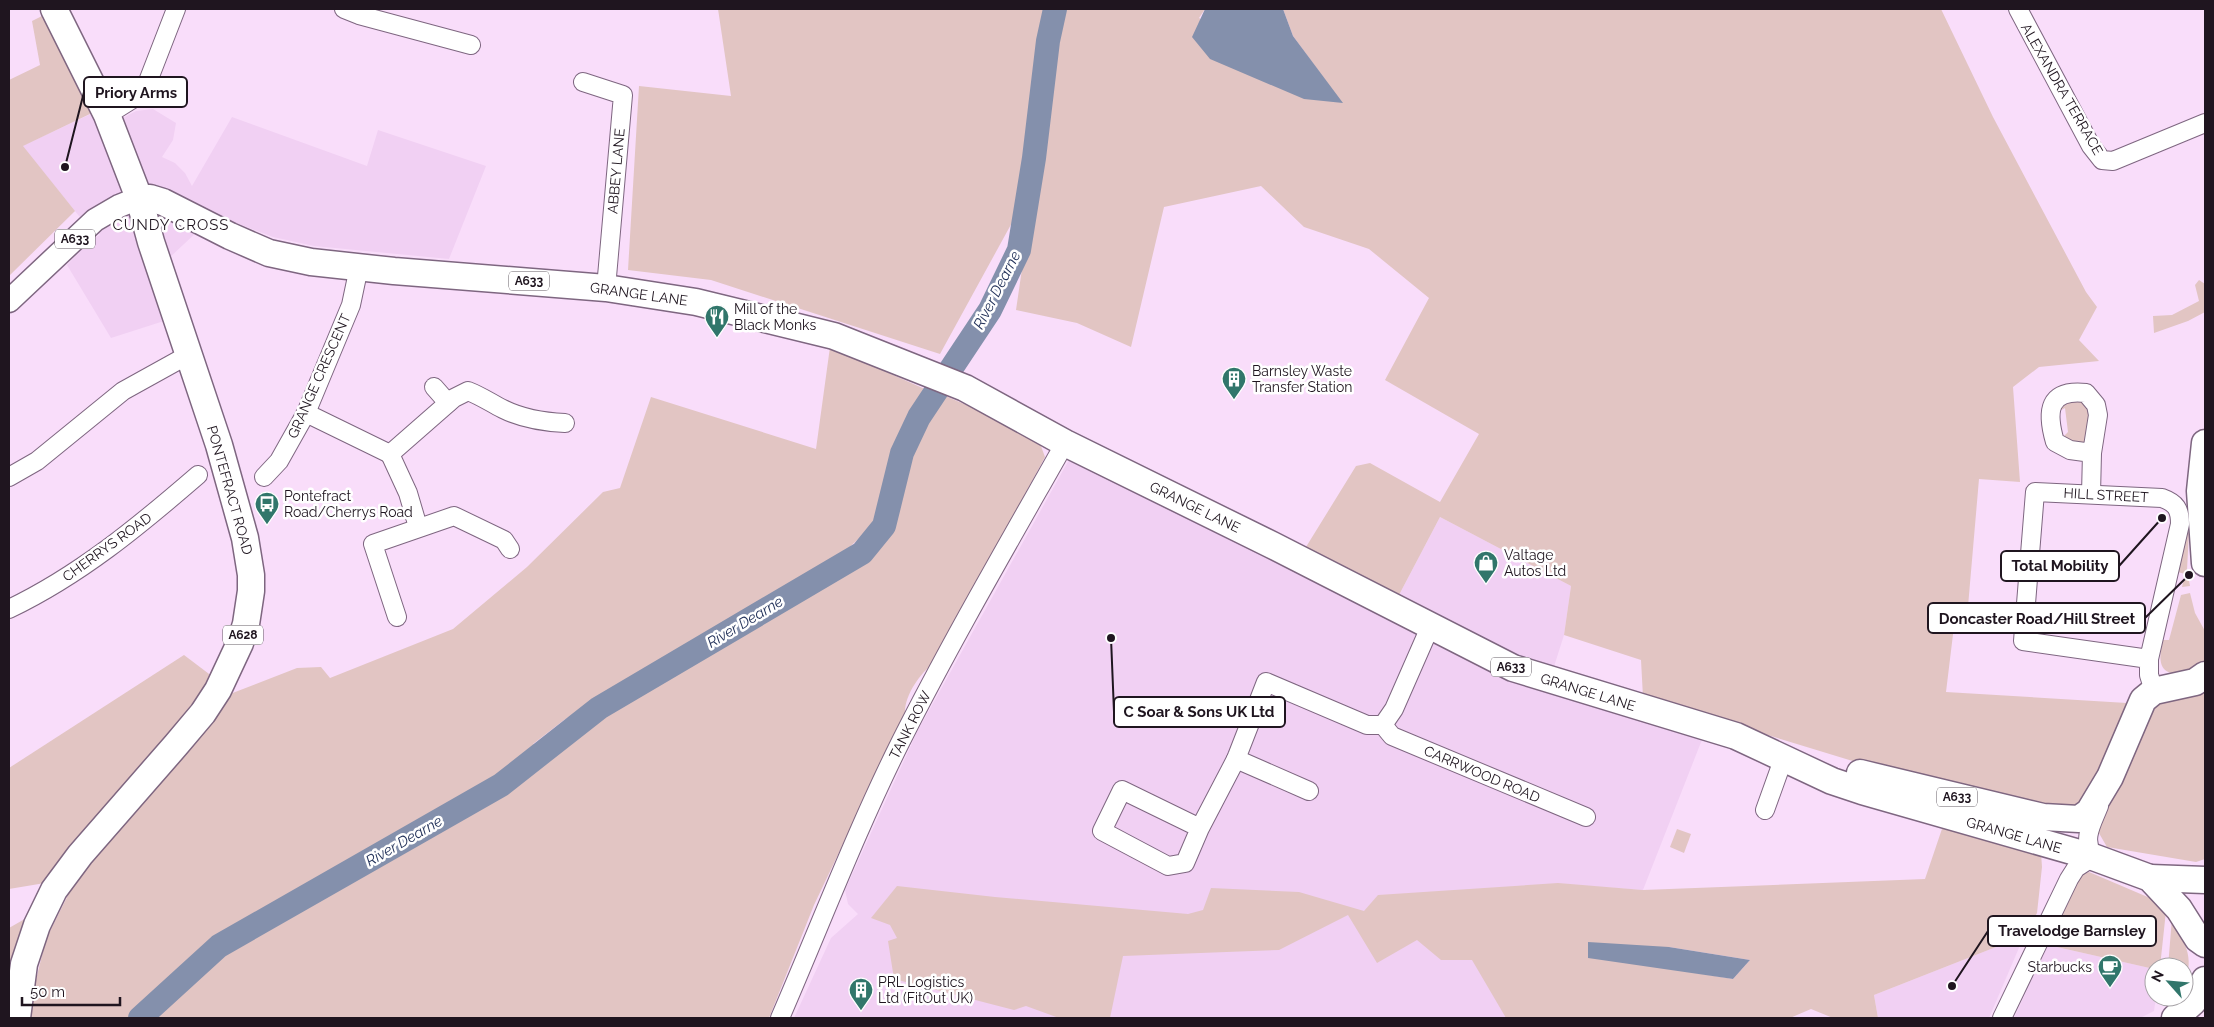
<svg xmlns="http://www.w3.org/2000/svg" width="2214" height="1027" font-family="Raleway,sans-serif">
	<rect width="100%" height="100%" fill="#f9ddfa"/>
	<!-- built -->
	<g fill="#f1d0f3">
		<path d="M153,109L176,123L173,140L162,157L175,163L185,173L192,186L232,117L367,166L378,130L486,166L449,259L314,246L273,237L215,215L152,274L164,321L111,338L67,265L92,239L100,235L79,216L22,146L91,114L100,130L136,111Z"/>
		<path d="M1070,458L1388,616L1440,517L1571,586L1564,635L1551,676L1705,732L1643,890L1559,884L1591,1018H794L831,938L858,914L848,904L845,890L917,732Z"/>
		<path d="M2024,936L1989,1018H1878L1874,995Z"/>
		<path d="M2048,945L2154,969V997H2156L2154,1011L2140,1018H2014Z"/>
	</g>
	<!-- green -->
	<g fill="#e2c5c3" fill-rule="evenodd">
		<path d="M718,9H1044L1014,219L940,354L711,280L628,270L639,86L731,96Z"/>
		<path d="M1060,9H1205L1199,18L1342,103L1293,36L1283,9H1941L1993,117L2086,292L2097,307L2079,340L2099,361L2039,367L2013,387L2020,482L1979,479L1967,618H1955L1946,692L2127,703L2096,781L2077,807L2050,810L1905,777L1643,697L1641,660L1564,635L1571,586L1440,517L1399,595L1306,547L1356,466L1370,463L1440,502L1479,434L1385,380L1429,298L1369,249L1304,227L1261,186L1164,207L1131,347L1077,323L1016,310Z"/>
		<path d="M42,16L43,20L48,21L92,113L23,146L75,211L9,276V80L40,65L32,21Z"/>
		<path d="M2199,280L2205,284V312L2188,321L2154,333L2153,316L2172,315L2199,301L2195,285Z"/>
		<path d="M830,347L927,390L896,445L878,521L842,554L748,609L564,720L533,744L555,750L602,714L866,556L891,527L910,454L925,415L943,395L1016,426L1038,438L1045,457L934,663C920,673 904,696 905,714L814,905L769,1018H29L34,988L46,939L73,885L230,694L297,668L321,667L330,678L453,629L527,567L603,492L620,488L651,397L816,449Z"/>
		<path d="M2070,397L2090,404C2089,418 2093,441 2078,446L2061,439L2068,432L2065,408L2056,413Z"/>
		<path d="M2185,530L2189,532L2187,570L2190,586L2182,587L2185,574L2178,572L2176,567Z"/>
		<path d="M2190,593L2195,613L2205,631V662C2199,669 2193,670 2184,672C2158,678 2158,659 2163,640H2169L2181,595Z"/>
		<path d="M184,655L217,680L45,883L9,889V768Z"/>
		<path d="M2197,693L2205,694V859L2196,862L2107,847L2096,828L2141,739L2146,718L2155,706L2166,701Z"/>
		<path d="M1945,820L2041,853L2042,867L2037,913L2024,936L1874,995L1878,1018H1833L1811,1009L1790,1018H1506L1472,960H1441L1417,940L1377,963L1348,915L1279,950L1123,956L1110,1018H1059L1026,1006L1014,1010L894,979L888,941L897,938L890,925L871,918L897,886L995,897L1188,914L1203,910L1211,888L1299,892L1364,911L1378,895L1558,883L1643,890L1925,879ZM1669,947L1750,960L1733,979L1661,967Z"/>
		<path d="M1677,829L1691,834L1684,853L1670,847Z"/>
		<path d="M2089,872L2157,901L2166,911L2160,967H2154V969L2048,945L2081,875Z"/>
		<path d="M30,916L9,979V928Z"/>
		<path d="M2172,918C2183,940 2196,958 2184,982V967H2168Z"/>
	</g>
	<!-- water -->
	<g fill="#8490ac">
		<path d="M1205,9H1283L1293,36L1343,103L1304,99L1210,59L1192,37Z"/>
		<path d="M1588,942L1669,947L1750,960L1733,979L1588,958Z"/>
	</g>
	<g fill="none" stroke-linecap="round" stroke-linejoin="round">
		<!-- river -->
		<path stroke="#8490ac" stroke-width="24" d="M140,1018L219,946L501,785L599,708L862,553L884,526L902,453L919,417L990,310L1019,250L1034,158L1048,41L1055,9"/>
		<defs>
			<g id="minor">
				<path d="M344,9L359,15L471,45"/>
				<path d="M2018,9L2091,146L2102,160L2113,161L2205,123"/>
				<path d="M583,82L623,95L606,288"/>
				<path d="M107,115L139,95L145,89L176,9"/>
				<path d="M434,387L448,403"/>
				<path d="M306,413L390,454"/>
				<path d="M390,454L454,398L468,391C481,396 491,403 503,409C523,419 543,422 565,423"/>
				<path d="M390,454L408,493L418,527"/>
				<path d="M9,477L37,461L123,391L188,355"/>
				<path d="M264,477L279,461L306,413L351,305L359,267"/>
				<path d="M2091,494L2092,453L2070,450L2055,442C2046,411 2048,389 2086,393L2096,405L2098,415L2092,453"/>
				<path d="M9,609C80,575 139,526 198,475"/>
				<path d="M397,617L373,544L454,516L504,540L510,549"/>
				<path d="M2149,659L2023,641L2035,492L2162,498C2176,503 2180,509 2180,524L2149,659V675L2154,691"/>
				<path d="M1383,725L1392,736L1586,817"/>
				<path d="M1236,759L1309,791"/>
				<path d="M1765,810L1784,757"/>
				<path d="M1200,828L1122,790L1102,831L1168,866L1185,863L1200,828L1236,759L1266,682L1367,725H1383L1394,709L1430,627"/>
				<path d="M780,1018C820,926 856,831 901,741C952,640 1009,542 1065,443"/>
				<path d="M2002,1018L2069,879L2076,868L2093,857C2082,838 2092,824 2099,806"/>
			</g>
			<path id="major" d="M9,301L95,220L119,206L139,198"/>
			<g id="highway">
				<path d="M139,198H150L163,202L230,236L269,253L311,262L394,271L606,288L696,302L834,336L965,388L1065,443L1272,545L1513,668L1736,736L1832,781L1862,791L2093,857L2150,878L2179,909L2198,939L2205,944"/>
				<path d="M2205,443L2200,491L2205,563"/>
				<path d="M1860,773L2043,817L2079,819L2089,812L2110,777L2143,700L2154,691L2195,682L2205,675"/>
				<path d="M2150,878L2205,880"/>
				<path d="M17,1018L24,964L37,925L54,890L80,855L176,745L203,713L218,690L240,643L246,624L251,591V575L245,538L219,445L151,242L139,198L107,115L54,9"/>
				<path d="M2175,1018L2193,1002L2205,980"/>
			</g>
		</defs>
		<!-- minor casing -->
		<use href="#minor" stroke="#7e6680" stroke-width="20"/>
		<!-- major casing -->
		<use href="#major" stroke="#7e6680" stroke-width="25"/>
		<!-- highway casing -->
		<use href="#highway" stroke="#7e6680" stroke-width="29"/>
		<!-- minor -->
		<use href="#minor" stroke="#fff" stroke-width="18"/>
		<!-- major -->
		<use href="#major" stroke="#fff" stroke-width="22"/>
		<!-- highway -->
		<use href="#highway" stroke="#fff" stroke-width="26"/>
	</g>
	<!-- icons -->
	<defs>
		<symbol id="restaurant-pin" viewBox="-11 -11 22 30"><path d="M0 17L-7.5 6A9.5 9.5 0 1 1 7.5 6Z" fill="#31766b" stroke="#fff"/><path d="M-5-6h1v4h1v-4h1v4h1v-4h1v5L-1.5 .5V6h-2V.5L-5-1ZM5-6V6H3V1.5H1.5Q1.5-4 5-6Z" fill="#fff"/></symbol>
		<symbol id="building-pin" viewBox="-11 -11 22 30"><path d="M0 17L-7.5 6A9.5 9.5 0 1 1 7.5 6Z" fill="#31766b" stroke="#fff"/><path d="M-4-6H4V6H1V3H-1V6H-4ZM-2.5-4.3h1.7v1.8h-1.7ZM.8-4.3h1.7v1.8H.8ZM-2.5-1h1.7V.8h-1.7ZM.8-1h1.7V.8H.8Z" fill="#fff"/></symbol>
		<symbol id="bus-pin" viewBox="-11 -11 22 30"><path d="M0 17L-7.5 6A9.5 9.5 0 1 1 7.5 6Z" fill="#31766b" stroke="#fff"/><path d="M-5-6H5V4H4V6H2V4H-2V6H-4V4H-5ZM-3.5-4V0h7V-4ZM-3.5 1.2v1.5H-2V1.2ZM2 1.2v1.5H3.5V1.2Z" fill="#fff"/></symbol>
		<symbol id="shop-pin" viewBox="-11 -11 22 30"><path d="M0 17L-7.5 6A9.5 9.5 0 1 1 7.5 6Z" fill="#31766b" stroke="#fff"/><path d="M-5-2.5h2.3a2.7 3.5 0 0 1 5.4 0H5L5.5 6h-11ZM-1.5-2.5h3a1.5 2.3 0 0 0-3 0Z" fill="#fff"/></symbol>
		<symbol id="cafe-pin" viewBox="-11 -11 22 30"><path d="M0 17L-7.5 6A9.5 9.5 0 1 1 7.5 6Z" fill="#31766b" stroke="#fff"/><path d="M-5.5-4.5H6V0H3Q3 3.5 0 3.5H-2.5Q-5.5 3.5-5.5 0ZM3-3.2v2h1.7v-2ZM-6 4.5H4V6H-6Z" fill="#fff"/></symbol>
	</defs>
	<g fill-rule="evenodd">
		<use href="#restaurant-pin" x="703" y="303" width="28" height="38"/>
		<use href="#building-pin" x="1220" y="365" width="28" height="38"/>
		<use href="#bus-pin" x="253" y="490" width="28" height="38"/>
		<use href="#shop-pin" x="1472" y="549" width="28" height="38"/>
		<use href="#cafe-pin" x="2096" y="953" width="28" height="38"/>
		<use href="#building-pin" x="847" y="976" width="28" height="38"/>
	</g>
	<g text-anchor="middle" dominant-baseline="central" stroke-width="5" stroke-linejoin="round" paint-order="stroke">
		<!-- shield labels -->
		<g fill="#fff" stroke="#625b62" stroke-width="1">
			<rect x="55" y="229.5" width="40" height="19" rx="4"/>
			<rect x="509" y="271.5" width="40" height="19" rx="4"/>
			<rect x="223" y="625.5" width="40" height="19" rx="4"/>
			<rect x="1491" y="657.5" width="40" height="19" rx="4"/>
			<rect x="1937" y="787.5" width="40" height="19" rx="4"/>
		</g>
		<g font-size="12" font-weight="bold" fill="#1f151f">
			<text x="75" y="239">A633</text>
			<text x="529" y="281">A633</text>
			<text x="243" y="635">A628</text>
			<text x="1511" y="667">A633</text>
			<text x="1957" y="797">A633</text>
		</g>
		<!-- street labels -->
		<g font-size="14" fill="#1f151f" stroke="#fff">
			<text transform="translate(2062 89) rotate(60)">ALEXANDRA TERRACE</text>
			<text transform="translate(616 171) rotate(-85)">ABBEY LANE</text>
			<text transform="translate(639 294) rotate(8)">GRANGE LANE</text>
			<text transform="translate(319 376) rotate(-66)">GRANGE CRESCENT</text>
			<text transform="translate(230 490) rotate(74)">PONTEFRACT ROAD</text>
			<text transform="translate(2106 495) rotate(3)">HILL STREET</text>
			<text transform="translate(1195 507) rotate(26)">GRANGE LANE</text>
			<text transform="translate(107 547) rotate(-36)">CHERRYS ROAD</text>
			<text transform="translate(1588 692) rotate(17)">GRANGE LANE</text>
			<text transform="translate(910 725) rotate(-63)">TANK ROW</text>
			<text transform="translate(1482 774) rotate(23)">CARRWOOD ROAD</text>
			<text transform="translate(2014 835) rotate(16)">GRANGE LANE</text>
		</g>
		<!-- poi labels -->
		<g font-size="14" fill="#1f151f" stroke="#fff" text-anchor="start">
			<text x="734" y="309">Mill of the<tspan x="734" dy="16">Black Monks</tspan></text>
			<text x="1252" y="371">Barnsley Waste<tspan x="1252" dy="16">Transfer Station</tspan></text>
			<text x="284" y="496">Pontefract<tspan x="284" dy="16">Road/Cherrys Road</tspan></text>
			<text x="1504" y="555">Valtage<tspan x="1504" dy="16">Autos Ltd</tspan></text>
			<text x="2092" y="967" text-anchor="end">Starbucks</text>
			<text x="878" y="982">PRL Logistics<tspan x="878" dy="16">Ltd (FitOut UK)</tspan></text>
		</g>
		<!-- neighbourhood labels -->
		<g font-size="15" letter-spacing="1" fill="#1f151f" stroke="#fff">
			<text x="171" y="225">CUNDY CROSS</text>
		</g>
		<!-- water labels -->
		<g font-size="15" font-style="italic" fill="#223159" stroke="#fff">
			<text transform="translate(997 290) rotate(-63)">River Dearne</text>
			<text transform="translate(745 622) rotate(-31)">River Dearne</text>
			<text transform="translate(404 841) rotate(-30)">River Dearne</text>
		</g>
	</g>
	<!-- callouts -->
	<path fill="none" stroke="#1f151f" stroke-width="2" d="M65 167L84 92M2162 518L2119 566M2189 575L2145 618M1111 638L1114 712M1952 986L1988 931"/>
	<g fill="#1f151f" stroke="#fff" stroke-width="2">
		<circle cx="65" cy="167" r="5"/>
		<circle cx="2162" cy="518" r="5"/>
		<circle cx="2189" cy="575" r="5"/>
		<circle cx="1111" cy="638" r="5"/>
		<circle cx="1952" cy="986" r="5"/>
	</g>
	<g fill="#fff" stroke="#1f151f" stroke-width="2">
		<rect x="84" y="77" width="103" height="30" rx="5"/>
		<rect x="2001" y="551" width="118" height="30" rx="5"/>
		<rect x="1928" y="603" width="217" height="30" rx="5"/>
		<rect x="1114" y="697" width="171" height="30" rx="5"/>
		<rect x="1988" y="916" width="168" height="30" rx="5"/>
	</g>
	<g font-size="15" text-anchor="middle" font-weight="bold" fill="#1f151f">
		<text x="136" y="98">Priory Arms</text>
		<text x="2060" y="571">Total Mobility</text>
		<text x="2037" y="624">Doncaster Road/Hill Street</text>
		<text x="1199" y="717">C Soar &amp; Sons UK Ltd</text>
		<text x="2072" y="936">Travelodge Barnsley</text>
	</g>
	<!-- border -->
	<rect width="2214" height="1027" fill="none" stroke="#1f151f" stroke-width="20"/>
	<!-- north arrow -->
	<g transform="translate(2169 982) rotate(297)"><circle r="24" fill="#ffffff" stroke="#a5a1a5"/>
	<path d="M0-4L9 19L0 12L-9 19Z" fill="#31766b"/>
	<text y="-8" font-size="14" font-weight="bold" text-anchor="middle" fill="#1f151f">N</text>
	</g>
	<!-- scale -->
	<path d="M22 997v8h98v-8" fill="none" stroke="#1f151f" stroke-width="2.5"/>
	<text x="30" y="997" font-size="15" fill="#1f151f" stroke="#ffffff" stroke-width="4" paint-order="stroke">50 m</text>
</svg>
